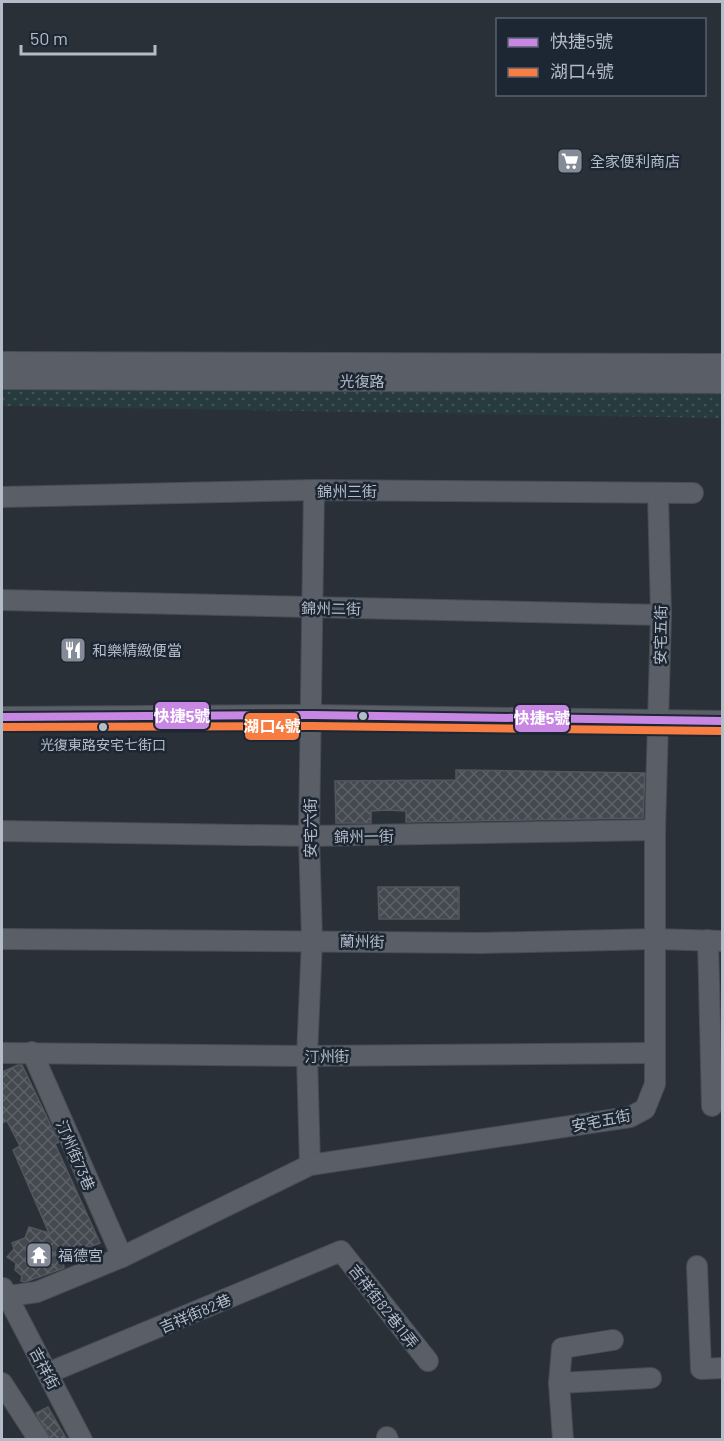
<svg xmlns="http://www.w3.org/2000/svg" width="724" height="1441" font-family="Barlow,'Noto Sans TC',sans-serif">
	<defs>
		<pattern id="park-dots" width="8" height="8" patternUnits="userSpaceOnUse" patternTransform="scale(1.5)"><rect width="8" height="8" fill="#273a3e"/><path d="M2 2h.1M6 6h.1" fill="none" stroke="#445559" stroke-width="1.8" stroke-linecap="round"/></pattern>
		<pattern id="building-cross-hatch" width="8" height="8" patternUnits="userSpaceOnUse" patternTransform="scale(1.5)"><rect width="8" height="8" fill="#444950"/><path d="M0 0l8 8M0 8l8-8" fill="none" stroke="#5d6168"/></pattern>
	</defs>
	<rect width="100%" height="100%" fill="#2a3038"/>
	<!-- park -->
	<path fill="url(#park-dots)" d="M2,384L722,387V418L2,406Z"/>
	<!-- building -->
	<g fill="url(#building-cross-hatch)" stroke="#52575f" stroke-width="1.5">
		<path d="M456,770L645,773L643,818L406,822V811L386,810L371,811V823H336L335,781L456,780Z"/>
		<path d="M378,887H459V919H379Z"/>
		<path d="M18,1065H22L52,1128L59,1142L55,1144L100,1243L63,1257L64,1268L25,1282L21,1281L22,1276L15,1270L16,1263L7,1257L14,1249L12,1243L25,1238L29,1227L49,1233L13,1150L20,1146L7,1121L2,1123V1072Z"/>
		<path d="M48,1407L67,1440H51L36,1413Z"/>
	</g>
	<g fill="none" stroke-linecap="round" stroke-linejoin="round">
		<defs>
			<g id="minor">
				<path d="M2,362L722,364"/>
				<path d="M2,379L722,383"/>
				<path d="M2,497L314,490L693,493"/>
				<path d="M2,600L661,615"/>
				<path d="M2,717L312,715L722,721"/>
				<path d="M2,831L309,836L655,830"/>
				<path d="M2,939L482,943L655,939L722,941"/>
				<path d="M708,940L712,1106"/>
				<path d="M32,1052L122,1257"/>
				<path d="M2,1053L307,1056L653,1053"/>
				<path d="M310,1165L307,1056L312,940L309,836L314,490"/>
				<path d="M697,1266L701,1369L722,1368"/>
				<path d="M3,1288L82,1440"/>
				<path d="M2,1297L37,1292L122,1257L310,1165L630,1117L645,1109L655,1084V830L661,615L658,494"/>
				<path d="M48,1373L341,1251L428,1361"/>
				<path d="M2,1383L39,1440"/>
				<path d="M559,1383L651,1378"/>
				<path d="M387,1437L388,1440"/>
				<path d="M563,1440L559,1383L562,1348L613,1340"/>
			</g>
		</defs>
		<!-- minor casing -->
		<use href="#minor" stroke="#484c53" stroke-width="22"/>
		<!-- minor -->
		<use href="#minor" stroke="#5a5e66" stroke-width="20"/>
		<defs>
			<path id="bus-1" d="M2,717L312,715L722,721"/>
			<path id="bus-2" d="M2,727L312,726L722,731"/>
		</defs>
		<!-- bus-1 casing -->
		<use href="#bus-1" stroke="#1d2633" stroke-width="12"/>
		<!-- bus-2 casing -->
		<use href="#bus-2" stroke="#1d2633" stroke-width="12"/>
		<!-- bus-1 -->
		<use href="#bus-1" stroke="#c787e3" stroke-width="8"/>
		<!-- bus-2 -->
		<use href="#bus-2" stroke="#f77d43" stroke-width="8"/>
	</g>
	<!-- icons -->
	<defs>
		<symbol id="supermarket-square" viewBox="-11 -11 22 22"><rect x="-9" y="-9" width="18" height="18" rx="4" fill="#848b96" stroke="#1d2633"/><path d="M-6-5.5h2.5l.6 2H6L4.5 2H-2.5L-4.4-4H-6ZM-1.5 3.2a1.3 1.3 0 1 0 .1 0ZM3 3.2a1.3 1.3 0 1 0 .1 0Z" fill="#fff"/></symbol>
		<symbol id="restaurant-square" viewBox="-11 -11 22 22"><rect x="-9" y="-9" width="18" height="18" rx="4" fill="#848b96" stroke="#1d2633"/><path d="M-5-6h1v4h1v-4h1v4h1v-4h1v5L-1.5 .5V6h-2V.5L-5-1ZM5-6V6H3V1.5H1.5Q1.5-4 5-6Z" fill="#fff"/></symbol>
		<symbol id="temple-square" viewBox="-11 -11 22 22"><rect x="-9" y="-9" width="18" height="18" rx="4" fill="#848b96" stroke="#1d2633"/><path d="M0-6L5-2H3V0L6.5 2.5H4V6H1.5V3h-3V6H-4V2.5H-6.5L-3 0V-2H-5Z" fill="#fff"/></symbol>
	</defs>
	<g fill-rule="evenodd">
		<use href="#supermarket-square" x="555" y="146" width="30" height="30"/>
		<use href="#restaurant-square" x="58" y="635" width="30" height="30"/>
		<use href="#temple-square" x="24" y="1240" width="30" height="30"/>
	</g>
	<!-- markers -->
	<g fill="#b4bcc9" stroke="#1d2633" stroke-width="2">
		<circle cx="363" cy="716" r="5"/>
		<circle cx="103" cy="727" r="5"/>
	</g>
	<g text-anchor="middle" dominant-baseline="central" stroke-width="5" stroke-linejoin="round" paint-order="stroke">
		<!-- bus labels -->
		<g font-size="14" fill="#b4bcc9" stroke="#1d2633">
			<text x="103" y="744">光復東路安宅七街口</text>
		</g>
		<!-- poi labels -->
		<g font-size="15" fill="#b4bcc9" stroke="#1d2633" text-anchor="start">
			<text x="590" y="161">全家便利商店</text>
			<text x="92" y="650">和樂精緻便當</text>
			<text x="58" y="1255">福德宮</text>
		</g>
		<!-- street labels -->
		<g font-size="15" fill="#b4bcc9" stroke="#1d2633">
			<text x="362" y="381">光復路</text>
			<text x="347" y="491">錦州三街</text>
			<text transform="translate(331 608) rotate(1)">錦州二街</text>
			<text transform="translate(660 635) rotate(-89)">安宅五街</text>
			<text transform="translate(310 828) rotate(-90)">安宅六街</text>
			<text transform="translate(364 836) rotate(-1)">錦州一街</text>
			<text transform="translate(362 941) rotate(1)">蘭州街</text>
			<text x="327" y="1056">汀州街</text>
			<text transform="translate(601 1120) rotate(-11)">安宅五街</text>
			<text transform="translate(76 1155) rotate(67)">汀州街73巷</text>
			<text transform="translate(384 1306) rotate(52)">吉祥街82巷11弄</text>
			<text transform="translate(195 1313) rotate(-23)">吉祥街82巷</text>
			<text transform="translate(45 1368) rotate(62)">吉祥街</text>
		</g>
	</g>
	<g stroke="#1d2633" stroke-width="2">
		<rect x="154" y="701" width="56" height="29" rx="6" fill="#c787e3"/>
		<rect x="514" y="704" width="56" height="29" rx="6" fill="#c787e3"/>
		<rect x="244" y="712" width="56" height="29" rx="6" fill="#f77d43"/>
	</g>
	<g font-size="16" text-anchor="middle" font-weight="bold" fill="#fff">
		<text x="182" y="722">快捷5號</text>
		<text x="542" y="724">快捷5號</text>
		<text x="272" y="732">湖口4號</text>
	</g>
	<!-- border -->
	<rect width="724" height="1441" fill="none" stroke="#b4bcc9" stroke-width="6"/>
	<!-- legend -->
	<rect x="496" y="18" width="210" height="78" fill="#1d2633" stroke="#59626f" stroke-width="1.5"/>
	<rect x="508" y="38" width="30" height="9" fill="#c787e3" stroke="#59626f" stroke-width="1.5"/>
	<text x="550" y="48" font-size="18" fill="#b4bcc9">快捷5號</text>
	<rect x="508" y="68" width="30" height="9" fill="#f77d43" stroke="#59626f" stroke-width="1.5"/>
	<text x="550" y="78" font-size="18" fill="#b4bcc9">湖口4號</text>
	<!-- scale -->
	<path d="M21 45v9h134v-9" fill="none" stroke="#b4bcc9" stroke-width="3"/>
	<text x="30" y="45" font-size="18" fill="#b4bcc9" stroke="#1d2633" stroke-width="4.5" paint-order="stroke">50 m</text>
</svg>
